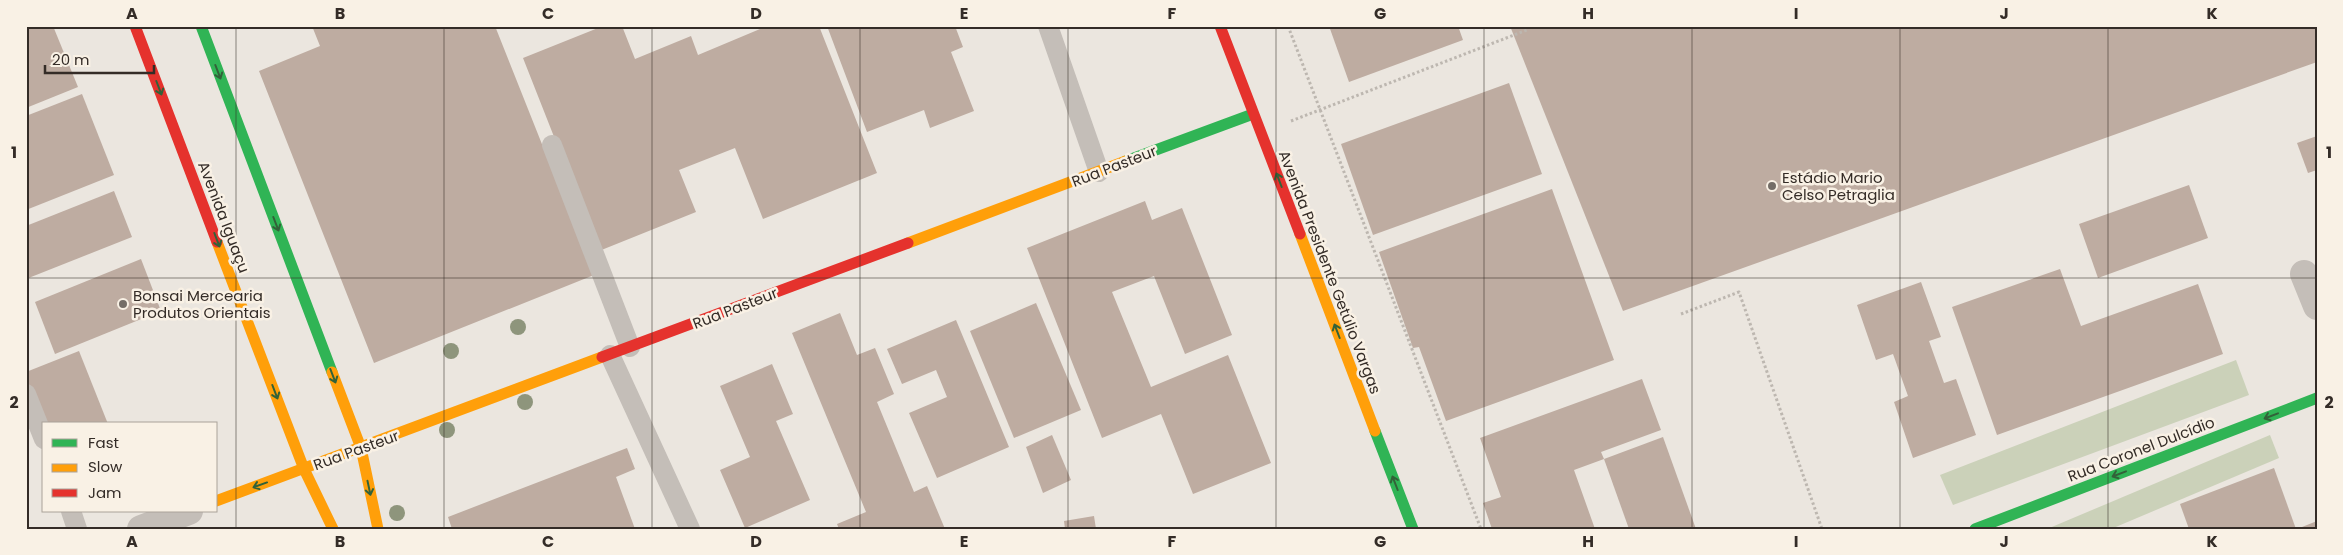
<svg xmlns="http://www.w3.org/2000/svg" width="2343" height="555" font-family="Poppins,sans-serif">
	<rect width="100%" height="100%" fill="#ebe6df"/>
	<!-- green -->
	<g fill="#cbd1b9">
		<path d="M2236,360L2249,395L1953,505L1940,475Z"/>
		<path d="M2270,435L2279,458L2111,529H2047Z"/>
	</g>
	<!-- building -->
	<g fill="#beaca1">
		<path d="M26,26H53L78,87L26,108Z"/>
		<path d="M312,26H495L594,275L374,363L259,71L320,46Z"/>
		<path d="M603,26H622L635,59L691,36L698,55L760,29L759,26H819L877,173L763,219L735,148L679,170L696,212L599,251L523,58Z"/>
		<path d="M827,26H955L963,47L951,52L974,111L930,128L924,110L867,132Z"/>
		<path d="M1329,26H1458L1463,40L1349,82Z"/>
		<path d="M1510,26H2317V62L1623,311Z"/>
		<path d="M1509,83L1542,174L1373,235L1341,144Z"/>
		<path d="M82,94L114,175L26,210V116Z"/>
		<path d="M2317,136V170L2308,173L2297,143Z"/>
		<path d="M2189,185L2208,238L2098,278L2079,224Z"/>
		<path d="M1552,189L1614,360L1446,421L1419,347L1413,348L1379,252Z"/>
		<path d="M114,191L132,237L26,279V226Z"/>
		<path d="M1145,201L1152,220L1182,208L1232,335L1185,354L1154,276L1112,292L1151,387L1228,355L1271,463L1193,494L1161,414L1102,438L1027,248Z"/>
		<path d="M141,259L161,311L55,354L35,302Z"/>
		<path d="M2060,269L2081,326L2198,284L2223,354L1997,435L1952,307Z"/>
		<path d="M1921,282L1941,337L1929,341L1944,383L1956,379L1976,435L1913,458L1894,402L1908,396L1893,354L1876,360L1857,305Z"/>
		<path d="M1036,303L1081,410L1014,438L970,331Z"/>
		<path d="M840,313L857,355L875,348L894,394L877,402L914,492L927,486L945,529H839L837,524L866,512L792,333Z"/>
		<path d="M956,320L1009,447L937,478L909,413L947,397L936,370L902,384L887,349Z"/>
		<path d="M79,351L108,424H44L26,378V372Z"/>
		<path d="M772,364L793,414L776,421L810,500L745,528L720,470L750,457L720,386Z"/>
		<path d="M1642,379L1661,430L1601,452L1604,459L1574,470L1595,529H1492L1483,503L1501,497L1480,438Z"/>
		<path d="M1052,435L1071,480L1043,493L1026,447Z"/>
		<path d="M1663,437L1696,529H1629L1604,459Z"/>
		<path d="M627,448L635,469L616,477L635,529H452L448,517Z"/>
		<path d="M2274,468L2296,529H2189L2180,504Z"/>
		<path d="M1094,516L1096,529H1065L1064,521Z"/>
		<path d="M2317,521V529H2297Z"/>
	</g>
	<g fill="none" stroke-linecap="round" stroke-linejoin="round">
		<!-- path -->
		<g stroke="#bdb7b0" stroke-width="3" stroke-dasharray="2.5 2.5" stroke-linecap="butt">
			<path d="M1288,26L1481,529"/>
			<path d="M1291,121L1527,30"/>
			<path d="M1681,314L1739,292L1822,529"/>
		</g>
		<!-- lane -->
		<g stroke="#c4beb8" stroke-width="20">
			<path d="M1048,26L1099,172"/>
			<path d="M552,145L630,347"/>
			<path d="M610,355L690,529"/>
			<path d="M26,394L44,439"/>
			<path d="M71,511L77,529"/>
		</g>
		<!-- street -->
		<g stroke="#c4beb8" stroke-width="28">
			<path d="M2304,274L2317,306"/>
			<path d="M141,529L189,511"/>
		</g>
		<!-- fast -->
		<g stroke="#30b455" stroke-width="11">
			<path d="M201,26L332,372"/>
			<path d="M1126,161L1253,114"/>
			<path d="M1375,431L1413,529"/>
			<path d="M1975,529L2317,398"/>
		</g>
		<!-- slow -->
		<g stroke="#ff9f0a" stroke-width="11">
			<path d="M1300,234L1375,431"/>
			<path d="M217,242L304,469L333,529"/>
			<path d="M908,243L1126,161"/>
			<path d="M332,372L361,448L378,529"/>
			<path d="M216,501L602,357"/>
		</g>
		<!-- jam -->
		<g stroke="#e5322d" stroke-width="11">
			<path d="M135,26L217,242"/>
			<path d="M1220,26L1300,234"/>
			<path d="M602,357L908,243"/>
		</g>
	</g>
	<!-- trees -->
	<g fill="#8e957c">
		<circle cx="518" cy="327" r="8"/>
		<circle cx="451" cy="351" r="8"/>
		<circle cx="525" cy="402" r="8"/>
		<circle cx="447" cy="430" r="8"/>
		<circle cx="397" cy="513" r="8"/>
	</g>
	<!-- one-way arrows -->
	<defs><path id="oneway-shaft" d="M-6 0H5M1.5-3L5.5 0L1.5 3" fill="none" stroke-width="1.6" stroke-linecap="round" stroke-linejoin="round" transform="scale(1.25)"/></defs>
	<g stroke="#326239">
		<use href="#oneway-shaft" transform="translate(218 72) rotate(69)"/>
		<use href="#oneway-shaft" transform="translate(159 88) rotate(69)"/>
		<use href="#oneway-shaft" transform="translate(1279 180) rotate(-111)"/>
		<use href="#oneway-shaft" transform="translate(276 224) rotate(69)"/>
		<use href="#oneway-shaft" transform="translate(217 240) rotate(69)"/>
		<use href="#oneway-shaft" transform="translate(1337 331) rotate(-111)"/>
		<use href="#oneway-shaft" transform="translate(333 376) rotate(69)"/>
		<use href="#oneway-shaft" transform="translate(275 392) rotate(69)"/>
		<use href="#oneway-shaft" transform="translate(2271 416) rotate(159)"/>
		<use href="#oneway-shaft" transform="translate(2119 474) rotate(159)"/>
		<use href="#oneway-shaft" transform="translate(1395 483) rotate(-111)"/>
		<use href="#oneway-shaft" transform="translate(260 485) rotate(160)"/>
		<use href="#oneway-shaft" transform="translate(369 488) rotate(78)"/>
	</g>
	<!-- grid -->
	<path fill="none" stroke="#342c27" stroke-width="1" stroke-opacity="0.55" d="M236,26V529M444,26V529M652,26V529M860,26V529M1068,26V529M1276,26V529M1484,26V529M1692,26V529M1900,26V529M2108,26V529M26,278H2317"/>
	<!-- markers -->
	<g fill="#746d67" stroke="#f9f1e5" stroke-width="2">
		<circle cx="1772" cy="186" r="5"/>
		<circle cx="123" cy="304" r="5"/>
	</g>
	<g text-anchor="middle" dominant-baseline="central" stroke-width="5" stroke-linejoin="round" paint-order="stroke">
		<!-- street labels -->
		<g font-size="15" fill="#342c27" stroke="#f9f1e5">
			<text transform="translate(1114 166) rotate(-21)">Rua Pasteur</text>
			<text transform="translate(224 217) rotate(69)">Avenida Iguaçu</text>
			<text transform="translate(1330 272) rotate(69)">Avenida Presidente Getúlio Vargas</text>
			<text transform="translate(735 308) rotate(-21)">Rua Pasteur</text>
			<text transform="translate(2141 449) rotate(-21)">Rua Coronel Dulcídio</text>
			<text transform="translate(356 450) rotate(-20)">Rua Pasteur</text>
		</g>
		<!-- poi labels -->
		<g font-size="15" fill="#342c27" stroke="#f9f1e5" text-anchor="start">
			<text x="1782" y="177">Estádio Mario<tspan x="1782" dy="17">Celso Petraglia</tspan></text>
			<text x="133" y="295">Bonsai Mercearia<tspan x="133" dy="17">Produtos Orientais</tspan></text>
		</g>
	</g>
	<!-- border -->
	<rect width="2343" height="555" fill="none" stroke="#f9f1e5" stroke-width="55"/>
	<!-- legend -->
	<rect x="42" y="422" width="175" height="90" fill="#f9f1e5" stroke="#aaa299"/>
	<rect x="52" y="439" width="25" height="8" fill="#30b455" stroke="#aaa299"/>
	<text x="88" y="448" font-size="15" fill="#342c27">Fast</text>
	<rect x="52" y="464" width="25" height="8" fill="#ff9f0a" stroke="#aaa299"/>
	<text x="88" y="472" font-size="15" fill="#342c27">Slow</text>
	<rect x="52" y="489" width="25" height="8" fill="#e5322d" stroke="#aaa299"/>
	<text x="88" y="498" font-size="15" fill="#342c27">Jam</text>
	<!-- scale -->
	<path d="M45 65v8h109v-8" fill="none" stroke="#342c27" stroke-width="2.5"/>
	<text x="52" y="65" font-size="15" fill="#342c27" stroke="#f9f1e5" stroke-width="4" paint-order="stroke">20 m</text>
	<rect x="28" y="28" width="2288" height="500" fill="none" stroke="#342c27" stroke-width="2"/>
	<g font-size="16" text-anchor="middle" font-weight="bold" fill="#342c27">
		<text x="132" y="19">A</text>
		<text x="340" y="19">B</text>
		<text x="548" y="19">C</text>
		<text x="756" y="19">D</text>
		<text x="964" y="19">E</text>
		<text x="1172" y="19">F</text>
		<text x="1380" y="19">G</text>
		<text x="1588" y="19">H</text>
		<text x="1796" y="19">I</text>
		<text x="2004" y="19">J</text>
		<text x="2212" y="19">K</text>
		<text x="14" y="158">1</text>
		<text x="2329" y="158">1</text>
		<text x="14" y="408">2</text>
		<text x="2329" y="408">2</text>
		<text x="132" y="547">A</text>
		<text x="340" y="547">B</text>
		<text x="548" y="547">C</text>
		<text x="756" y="547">D</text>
		<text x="964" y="547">E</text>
		<text x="1172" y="547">F</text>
		<text x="1380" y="547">G</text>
		<text x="1588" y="547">H</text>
		<text x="1796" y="547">I</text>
		<text x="2004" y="547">J</text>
		<text x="2212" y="547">K</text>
	</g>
</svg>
